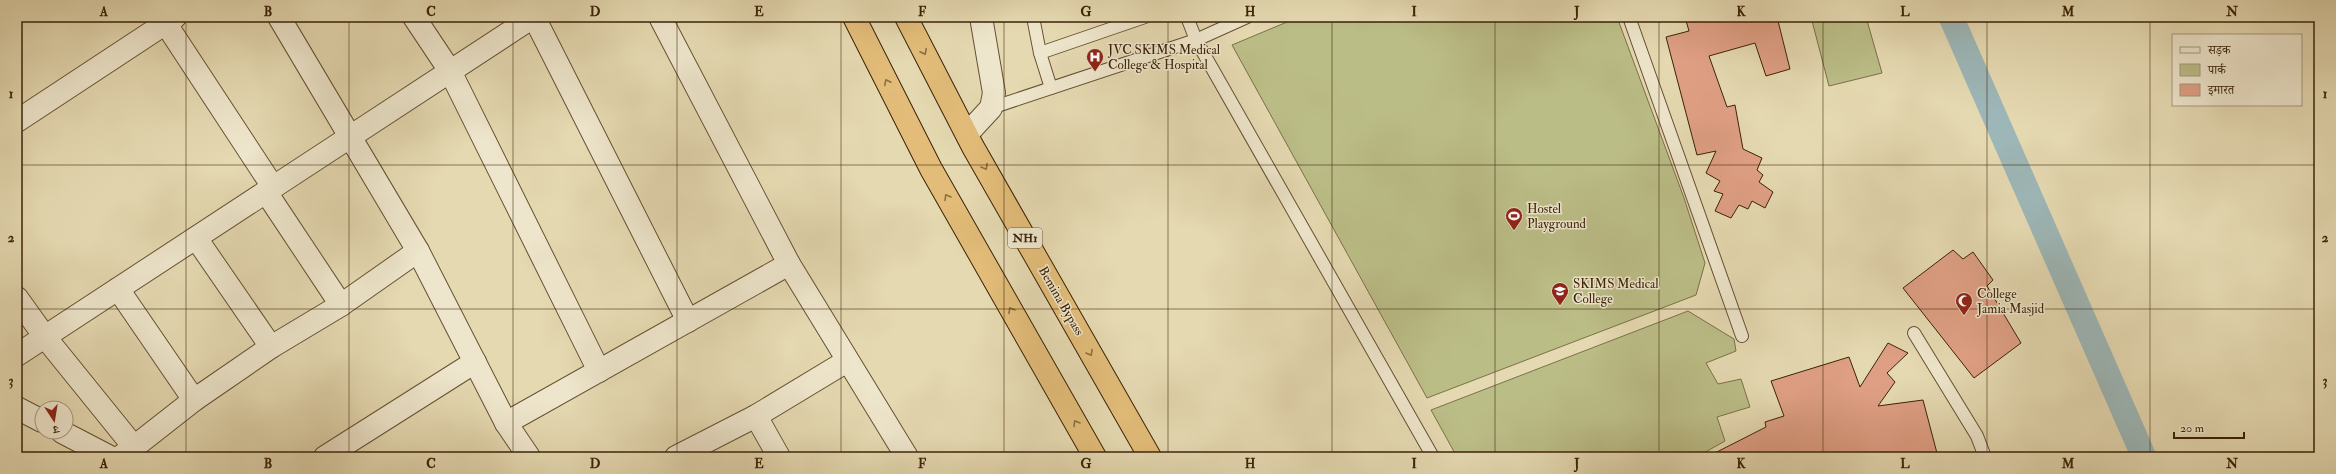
<svg xmlns="http://www.w3.org/2000/svg" width="2336" height="474" font-family="'IM FELL Double Pica','Noto Serif Devanagari',serif">
	<rect width="100%" height="100%" fill="#e5d9b1"/>
	<filter id="stains"><feTurbulence type="fractalNoise" baseFrequency=".005" numOctaves="4"/><feColorMatrix values="0 0 0 0 .2 0 0 0 0 .09 0 0 0 0 .02 0 0 0 .5 -.17"/></filter>
	<radialGradient id="worn" r=".72"><stop offset=".6" stop-color="#630" stop-opacity="0"/><stop offset="1" stop-color="#630" stop-opacity=".3"/></radialGradient>
	<!-- green -->
	<g fill="#bbbd87" stroke="#7b7048">
		<path d="M1299,17H1617L1684,198L1705,263L1696,295L1427,398L1232,45Z"/>
		<path d="M1811,17H1866L1882,73L1829,86Z"/>
		<path d="M1688,311L1734,339L1736,351L1706,363L1718,384L1741,379L1750,407L1717,417L1725,441L1700,455L1701,457H1457L1431,410Z"/>
	</g>
	<g fill="none" stroke-linecap="round" stroke-linejoin="round">
		<!-- canal -->
		<path stroke="#9db7b8" stroke-width="25" d="M1951,17L2144,457"/>
	</g>
	<!-- building -->
	<g fill="#df9f84" stroke="#3b2208">
		<path d="M1685,17H1777L1790,69L1766,76L1755,43L1709,56L1727,107L1735,105L1743,149L1762,158L1757,170L1763,175L1759,182L1773,192L1765,208L1752,201L1748,209L1739,205L1731,218L1715,211L1723,194L1714,191L1720,181L1706,173L1716,151L1697,155L1666,37L1689,31Z"/>
		<path d="M1953,250L1963,259L1973,252L1993,280L1987,286L2021,343L1974,378L1903,288Z"/>
		<path d="M1888,343L1908,353L1887,373L1895,382L1878,406L1923,400L1938,457H1788L1787,454L1772,457H1707L1766,427L1765,422L1784,416L1771,381L1849,357L1860,387Z"/>
	</g>
	<g fill="none" stroke-linecap="round" stroke-linejoin="round">
		<defs>
			<g id="lane">
				<path d="M1033,17L1040,53L1051,88"/>
				<path d="M1187,17L1196,40L1433,457"/>
				<path d="M1629,17L1742,336"/>
				<path d="M1040,53L1145,17"/>
				<path d="M991,108L1196,40L1247,17"/>
				<path d="M1914,333L1977,436L1985,457"/>
			</g>
			<g id="street">
				<path d="M279,17L418,251L506,423L529,457"/>
				<path d="M414,17L450,71L599,371"/>
				<path d="M534,17L688,321"/>
				<path d="M660,17L789,264L907,457"/>
				<path d="M166,24L273,187"/>
				<path d="M17,121L175,17"/>
				<path d="M967,134L991,108L994,93L981,17"/>
				<path d="M266,192L341,305"/>
				<path d="M196,238L271,347"/>
				<path d="M118,289L194,400"/>
				<path d="M17,298L45,337L134,447L120,457"/>
				<path d="M17,355L533,17"/>
				<path d="M17,408L42,421"/>
				<path d="M756,416L779,457"/>
				<path d="M506,423L789,264"/>
				<path d="M62,432L110,457"/>
				<path d="M134,447L194,400L271,347L341,305L418,251"/>
				<path d="M325,457L475,362"/>
				<path d="M676,457L756,416L847,361"/>
			</g>
			<g id="highway">
				<path d="M854,17L931,169L1095,457"/>
				<path d="M906,17L973,147L1150,457"/>
			</g>
		</defs>
		<!-- lane casing -->
		<use href="#lane" stroke="#665032" stroke-width="14"/>
		<!-- street casing -->
		<use href="#street" stroke="#665032" stroke-width="24"/>
		<!-- highway casing -->
		<use href="#highway" stroke="#3b2208" stroke-width="24"/>
		<!-- lane -->
		<use href="#lane" stroke="#eee6cc" stroke-width="12"/>
		<!-- street -->
		<use href="#street" stroke="#eee6cc" stroke-width="22"/>
		<!-- highway -->
		<use href="#highway" stroke="#e2bc78" stroke-width="22"/>
	</g>
	<!-- one-way arrows -->
	<defs><path id="oneway-chevron" d="M-2-3.5L2.5 0L-2 3.5" fill="none" stroke-width="1.6" stroke-linecap="round" stroke-linejoin="round"/></defs>
	<g stroke="#8e6f40">
		<use href="#oneway-chevron" transform="translate(924 52) rotate(63)"/>
		<use href="#oneway-chevron" transform="translate(887 82) rotate(-117)"/>
		<use href="#oneway-chevron" transform="translate(985 167) rotate(60)"/>
		<use href="#oneway-chevron" transform="translate(947 197) rotate(-120)"/>
		<use href="#oneway-chevron" transform="translate(1011 310) rotate(-120)"/>
		<use href="#oneway-chevron" transform="translate(1090 353) rotate(60)"/>
		<use href="#oneway-chevron" transform="translate(1076 423) rotate(-120)"/>
	</g>
	<!-- grid -->
	<path fill="none" stroke="#3b2208" stroke-width="1" stroke-opacity="0.55" d="M186,17V457M349,17V457M513,17V457M677,17V457M841,17V457M1004,17V457M1168,17V457M1332,17V457M1495,17V457M1659,17V457M1823,17V457M1987,17V457M2150,17V457M17,165H2319M17,309H2319"/>
	<!-- icons -->
	<defs>
		<symbol id="hospital-pin" viewBox="-11 -11 22 30"><path d="M0 17L-7.5 6A9.5 9.5 0 1 1 7.5 6Z" fill="#8f2418" stroke="#eee6cc"/><path d="M-5-5h3v3.5h4V-5h3V5h-3V1.5h-4V5h-3Z" fill="#fff"/></symbol>
		<symbol id="stadium-pin" viewBox="-11 -11 22 30"><path d="M0 17L-7.5 6A9.5 9.5 0 1 1 7.5 6Z" fill="#8f2418" stroke="#eee6cc"/><path d="M0-5a6.5 5 0 1 0 0 10a6.5 5 0 1 0 0-10ZM-3.5-1.8h7v3.6h-7Z" fill="#fff"/></symbol>
		<symbol id="university-pin" viewBox="-11 -11 22 30"><path d="M0 17L-7.5 6A9.5 9.5 0 1 1 7.5 6Z" fill="#8f2418" stroke="#eee6cc"/><path d="M0-5L7-2L0 1L-7-2ZM-4 1L0 2.5L4 1V4Q0 6-4 4Z" fill="#fff"/></symbol>
		<symbol id="mosque-pin" viewBox="-11 -11 22 30"><path d="M0 17L-7.5 6A9.5 9.5 0 1 1 7.5 6Z" fill="#8f2418" stroke="#eee6cc"/><path d="M3.5-4.9A6 6 0 1 0 3.5 4.9A5 5 0 1 1 3.5-4.9Z" fill="#fff"/></symbol>
	</defs>
	<g fill-rule="evenodd">
		<use href="#hospital-pin" x="1085" y="47" width="20" height="27"/>
		<use href="#stadium-pin" x="1504" y="206" width="20" height="27"/>
		<use href="#university-pin" x="1550" y="281" width="20" height="27"/>
		<use href="#mosque-pin" x="1954" y="291" width="20" height="27"/>
	</g>
	<g text-anchor="middle" dominant-baseline="central" stroke-width="3" stroke-linejoin="round" paint-order="stroke">
		<!-- shield labels -->
		<rect fill="#eee6cc" stroke="#715d43" stroke-width="1" x="1008" y="228" width="34" height="20" rx="3"/>
		<g font-size="12" font-weight="bold" fill="#3b2208">
			<text x="1025" y="238">NH1</text>
		</g>
		<!-- poi labels -->
		<g font-size="13" fill="#3b2208" stroke="#eee6cc" text-anchor="start">
			<text x="1108" y="50">JVC SKIMS Medical<tspan x="1108" dy="15">College &amp; Hospital</tspan></text>
			<text x="1527" y="209">Hostel<tspan x="1527" dy="15">Playground</tspan></text>
			<text x="1573" y="284">SKIMS Medical<tspan x="1573" dy="15">College</tspan></text>
			<text x="1977" y="294">College<tspan x="1977" dy="15">Jamia Masjid</tspan></text>
		</g>
		<!-- street labels -->
		<g font-size="13" fill="#3b2208" stroke="#eee6cc">
			<text transform="translate(1061 301) rotate(60)">Bemina Bypass</text>
		</g>
	</g>
	<!-- margin -->
	<rect width="2336" height="474" fill="none" stroke="#e5d9b1" stroke-width="44"/>
	<!-- legend -->
	<rect x="2172" y="34" width="130" height="72" fill="#eee6cc" stroke="#a6987e"/>
	<rect x="2180" y="47" width="20" height="6" fill="#eee6cc" stroke="#a6987e"/>
	<text x="2208" y="54" font-size="12" fill="#3b2208">सड़क</text>
	<rect x="2180" y="64" width="20" height="12" fill="#bbbd87" stroke="#a6987e"/>
	<text x="2208" y="74" font-size="12" fill="#3b2208">पार्क</text>
	<rect x="2180" y="84" width="20" height="12" fill="#df9f84" stroke="#a6987e"/>
	<text x="2208" y="94" font-size="12" fill="#3b2208">इमारत</text>
	<!-- north arrow -->
	<g transform="translate(54 420) rotate(168)"><circle r="19" fill="#eee6cc" stroke="#a6987e"/>
	<path d="M0-3L7 15L0 10L-7 15Z" fill="#8f2418"/>
	<text y="-6" font-size="11" font-weight="bold" text-anchor="middle" fill="#3b2208">उ</text>
	</g>
	<!-- scale -->
	<path d="M2174 432v6h70v-6" fill="none" stroke="#3b2208" stroke-width="2"/>
	<text x="2180" y="432" font-size="12" fill="#3b2208" stroke="#eee6cc" stroke-width="3" paint-order="stroke">20 m</text>
	<rect x="22" y="22" width="2292" height="430" fill="none" stroke="#3b2208" stroke-width="1.5"/>
	<g font-size="13" text-anchor="middle" font-weight="bold" fill="#3b2208">
		<text x="104" y="16">A</text>
		<text x="268" y="16">B</text>
		<text x="431" y="16">C</text>
		<text x="595" y="16">D</text>
		<text x="759" y="16">E</text>
		<text x="922" y="16">F</text>
		<text x="1086" y="16">G</text>
		<text x="1250" y="16">H</text>
		<text x="1414" y="16">I</text>
		<text x="1577" y="16">J</text>
		<text x="1741" y="16">K</text>
		<text x="1905" y="16">L</text>
		<text x="2068" y="16">M</text>
		<text x="2232" y="16">N</text>
		<text x="11" y="98">1</text>
		<text x="2325" y="98">1</text>
		<text x="11" y="242">2</text>
		<text x="2325" y="242">2</text>
		<text x="11" y="385">3</text>
		<text x="2325" y="385">3</text>
		<text x="104" y="468">A</text>
		<text x="268" y="468">B</text>
		<text x="431" y="468">C</text>
		<text x="595" y="468">D</text>
		<text x="759" y="468">E</text>
		<text x="922" y="468">F</text>
		<text x="1086" y="468">G</text>
		<text x="1250" y="468">H</text>
		<text x="1414" y="468">I</text>
		<text x="1577" y="468">J</text>
		<text x="1741" y="468">K</text>
		<text x="1905" y="468">L</text>
		<text x="2068" y="468">M</text>
		<text x="2232" y="468">N</text>
	</g>
	<rect width="100%" height="100%" filter="url(#stains)"/>
	<rect width="100%" height="100%" fill="url(#worn)"/>
</svg>
